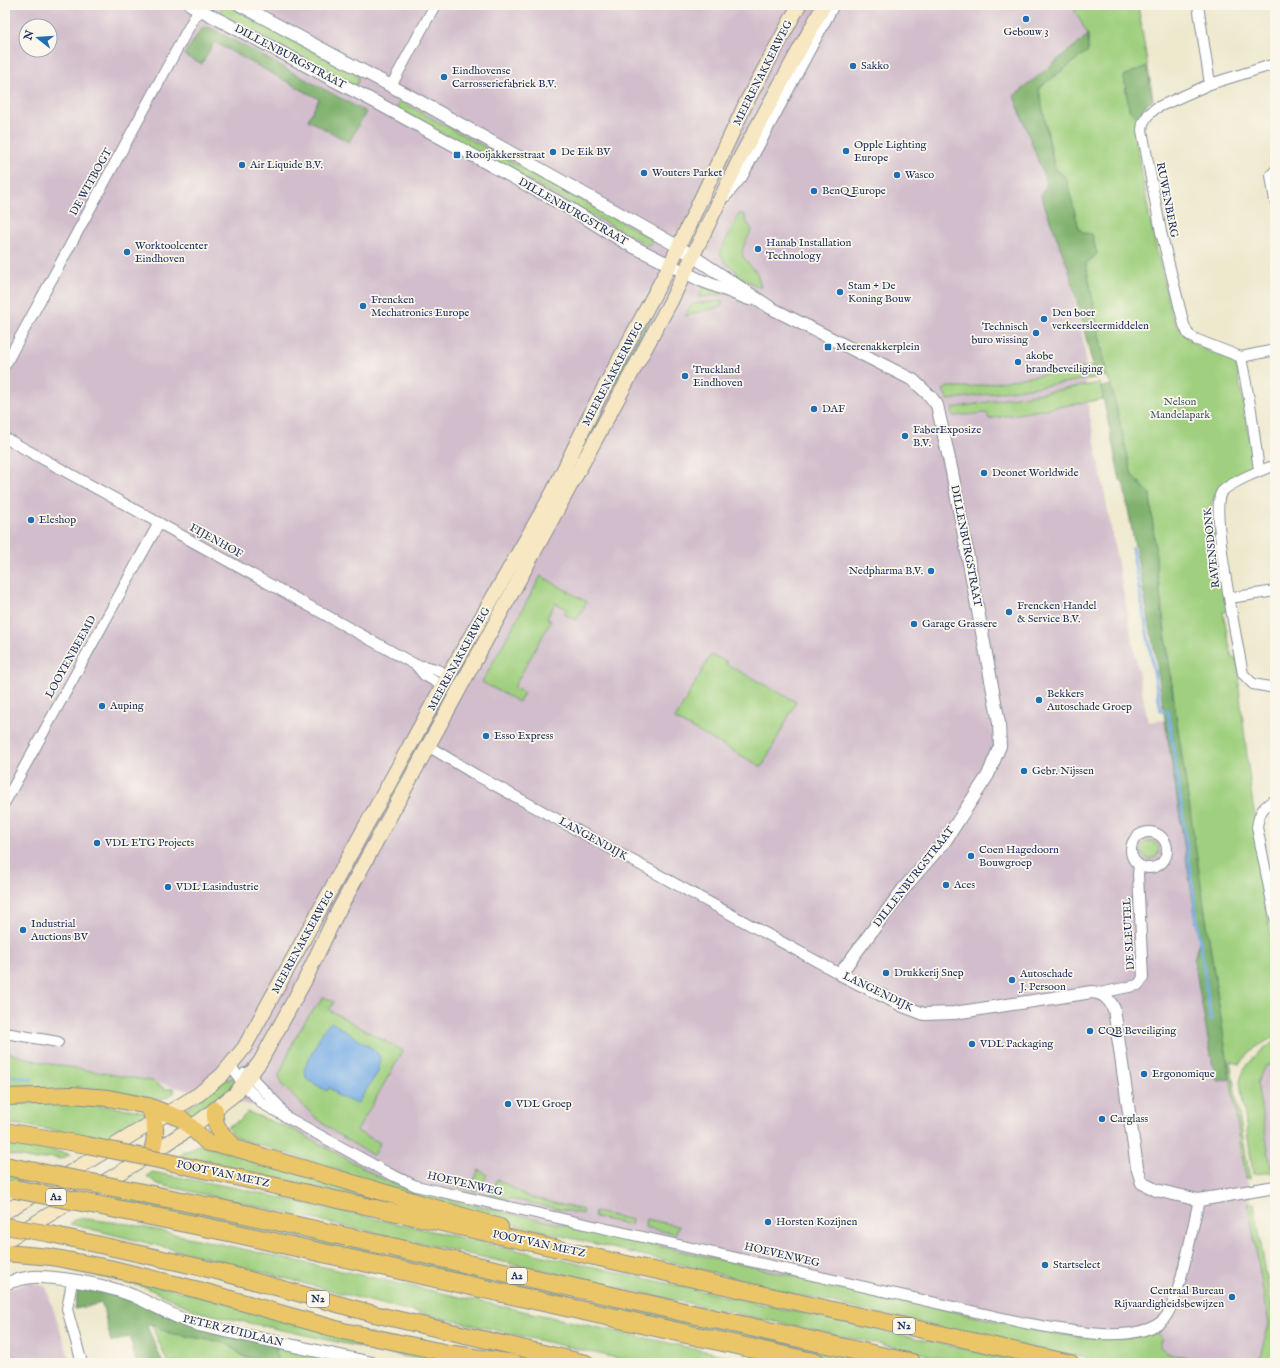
<svg xmlns="http://www.w3.org/2000/svg" width="1280" height="1368" font-family="'IM FELL English',serif">
	<rect width="100%" height="100%" fill="#fbf7ec"/>
	<filter id="ink" filterUnits="userSpaceOnUse"><feTurbulence type="fractalNoise" baseFrequency=".025" numOctaves="2"/><feDisplacementMap in="SourceGraphic" scale="8" xChannelSelector="R" yChannelSelector="G"/><feConvolveMatrix kernelMatrix="1 2 1 2 8 2 1 2 1" color-interpolation-filters="sRGB"/></filter>
	<filter id="wash" filterUnits="userSpaceOnUse"><feTurbulence type="fractalNoise" baseFrequency=".012" numOctaves="4" result="noise"/><feDisplacementMap in="SourceGraphic" scale="16" xChannelSelector="R" yChannelSelector="G"/><feGaussianBlur stdDeviation="0.9" result="paint"/><feColorMatrix in="noise" values="0 0 0 0 0 0 0 0 0 0 0 0 0 0 0 0 0 1.4 0 .05"/><feComposite in="paint" operator="in"/></filter>
	<g filter="url(#wash)">
		<rect width="100%" height="100%" fill="#eee8cd"/>
		<!-- industrial -->
		<g fill="#d1bdcb" fill-rule="evenodd">
			<path d="M5,5H1072L1088,35L1014,96L1047,184L1041,196L1069,270L1085,349L1086,396L1148,722L1165,720L1199,941L1194,960L1215,1078L1219,1081L1230,1079L1272,1325L1261,1363H1185L408,1196L312,1143L258,1107L129,1076L5,1057ZM26,26H50V50H26Z"/>
			<path d="M1275,1064V1172L1271,1167L1257,1083L1265,1066Z"/>
			<path d="M29,1282L46,1287L71,1363H5V1291Z"/>
		</g>
		<!-- green -->
		<g fill="#a0d07f" stroke="#5e806e">
			<path d="M223,5H228L358,76V83L354,86L349,84L219,13Z"/>
			<path d="M1072,5H1138L1153,100L1145,106L1139,116L1136,125V138L1150,221L1172,316C1185,344 1206,351 1233,360L1236,363L1253,458C1254,483 1219,477 1211,505L1228,611L1223,612L1232,658L1236,657L1240,675L1239,687L1253,807L1257,821L1268,922L1275,949V1036L1250,1051L1240,1064L1230,1061L1250,1179H1246L1189,814L1157,569L1150,494L1132,475L1111,385L1107,376L1086,264L1097,254L1092,234L1084,233L1079,229L1064,176L1055,168L1040,96L1039,88L1046,82L1088,50V35Z"/>
			<path d="M399,102H402L653,239L649,246L398,109L397,106Z"/>
			<path d="M739,214H744L746,222L752,229L742,250L743,257L757,273L761,288L736,275V270L725,263L720,252Z"/>
			<path d="M703,286L727,294L699,297Z"/>
			<path d="M661,293L664,294L605,402L595,430L566,478L574,455Z"/>
			<path d="M723,301L722,306L685,316L692,304Z"/>
			<path d="M1093,366L1096,378L948,400L943,390L948,387H970Z"/>
			<path d="M1100,383L1103,399L989,419L987,413L953,416L952,408Z"/>
			<path d="M541,576L587,602L576,620L564,614L567,609L555,603L547,618L551,621L514,687L524,693L519,702L482,682Z"/>
			<path d="M711,655L726,661V664L796,702L762,767L675,719Z"/>
			<circle cx="1150" cy="850" r="9"/>
			<path d="M324,997L334,1002L329,1010L403,1051L357,1131L380,1143L374,1156L334,1132L314,1116L281,1084L279,1075L294,1040L308,1017Z"/>
			<path d="M1275,1042V1064L1265,1066L1257,1083L1271,1167L1274,1172L1253,1174L1240,1082C1242,1066 1261,1049 1275,1042Z"/>
			<path d="M5,1052L44,1063L152,1081L166,1089L174,1088V1093L162,1099H153L112,1091L5,1090Z"/>
			<path d="M236,1077L238,1081L227,1093L193,1120L184,1111L224,1081Z"/>
			<path d="M5,1102L98,1105L136,1110L144,1112L148,1118L136,1126L131,1122L102,1139L22,1125L5,1124Z"/>
			<path d="M248,1112L296,1131L383,1179L415,1192L1055,1334C1088,1337 1125,1343 1157,1331L1162,1339L1159,1345L1165,1352L1210,1363H1115L1024,1347L784,1292L700,1269L466,1213L366,1181L324,1165L240,1139L233,1136L227,1127L240,1120Z"/>
			<path d="M5,1140L8,1141L70,1154L62,1159L51,1157L37,1160L5,1154Z"/>
			<path d="M200,1144L465,1220L246,1173L180,1156L183,1151H188Z"/>
			<path d="M479,1170L487,1175L482,1185L476,1191L448,1185L454,1179L470,1186Z"/>
			<path d="M5,1172L30,1178L25,1182L5,1180Z"/>
			<path d="M152,1172L241,1189L1028,1363H966L660,1297L157,1184L147,1176Z"/>
			<path d="M497,1179L529,1197L583,1210V1214L491,1195Z"/>
			<path d="M118,1194L879,1363H842L107,1201Z"/>
			<path d="M1254,1203L1275,1326V1363H1258L1269,1324L1248,1204Z"/>
			<path d="M595,1212L632,1220L631,1225L594,1217Z"/>
			<path d="M78,1218L129,1224L759,1363H638L377,1303L221,1261L70,1224Z"/>
			<path d="M646,1219L679,1226L675,1234L645,1227Z"/>
			<path d="M72,1267L501,1363H434L199,1312L145,1287L73,1270Z"/>
			<path d="M151,1324L169,1333L226,1343L243,1356L277,1362L276,1346L350,1363H168Z"/>
		</g>
		<!-- forest -->
		<g fill="#80b26e" stroke="#4e7066">
			<path d="M203,27L211,28L366,112L349,142L308,120L319,99L214,42L202,64L184,55Z"/>
			<path d="M1088,35V51L1039,88L1052,160L1057,171L1064,176L1067,181L1079,229L1084,233L1092,234L1097,254L1086,264L1107,376L1096,378L1069,270L1041,196L1047,184L1014,96Z"/>
			<path d="M1147,66L1153,100L1145,106L1138,118L1129,110L1124,78L1125,75Z"/>
			<path d="M1111,385L1132,475L1150,494L1157,569L1168,662L1230,1079L1219,1081L1215,1078L1194,960L1199,941L1155,654L1123,482L1120,480L1101,387Z"/>
			<path d="M78,1287L119,1296L276,1346L277,1362L243,1356L226,1343L169,1333L151,1324L147,1326L163,1363H136L130,1337L111,1342L102,1303L75,1309Z"/>
		</g>
		<!-- water -->
		<path fill="#78aee6" stroke="#4a6ea2" d="M331,1022L376,1051L381,1059L378,1072L357,1104L336,1095V1092L329,1088L327,1091L306,1079L305,1067L323,1031Z"/>
		<g fill="none" stroke-linecap="round" stroke-linejoin="round">
			<!-- stream -->
			<g stroke="#78aee6" stroke-width="3">
				<path d="M1132,548L1161,711H1168L1211,1021"/>
				<path d="M5,1075L32,1079"/>
			</g>
		</g>
	</g>
	<g filter="url(#ink)">
		<g fill="none" stroke-linecap="round" stroke-linejoin="round">
			<defs>
				<g id="minor">
					<path d="M1198,5L1210,84"/>
					<path d="M1275,64L1210,84L1156,108L1148,115L1143,123L1142,130L1161,232L1184,325L1188,334L1195,339L1241,357L1275,350"/>
					<path d="M391,86L435,5"/>
					<path d="M1275,171L1271,175L1275,201"/>
					<path d="M726,196L742,177L834,5"/>
					<path d="M1241,357L1251,410L1259,470"/>
					<path d="M5,365L201,5"/>
					<path d="M5,438L416,665L424,675L443,686"/>
					<path d="M1275,466C1264,468 1227,484 1221,493C1210,511 1238,646 1243,674L1253,684L1275,688"/>
					<path d="M1230,598L1275,591"/>
					<path d="M416,665C428,666 439,669 448,676"/>
					<path d="M428,746L476,775L840,974"/>
					<path d="M1275,800C1263,806 1259,813 1257,827L1275,918"/>
					<path d="M5,802L159,523"/>
					<circle cx="1149" cy="850" r="18"/>
					<path d="M1100,993L1138,985L1143,978L1138,874L1139,865"/>
					<path d="M5,1033L58,1042"/>
					<path d="M231,1066L243,1084L263,1104L388,1173L416,1186L1025,1323C1060,1329 1136,1347 1164,1319C1179,1303 1193,1225 1199,1200"/>
					<path d="M245,1073L250,1076L279,1106L283,1113"/>
					<path d="M72,1282L67,1309L82,1363"/>
				</g>
				<g id="tertiary">
					<path d="M191,5L381,105L569,208L626,243L700,280L749,299"/>
					<path d="M240,5L419,101L679,247L771,308L913,380L930,396L937,405L952,472L999,723L1000,746L988,775L945,841L904,888L840,974L903,1006L924,1014L954,1013L1092,992C1104,993 1109,999 1114,1009L1137,1167L1142,1183L1156,1190L1199,1200L1275,1187"/>
					<path d="M5,1284C16,1280 29,1276 41,1277C68,1278 109,1286 134,1296C156,1306 175,1318 198,1325L372,1363"/>
				</g>
				<g id="secondary">
					<path d="M5,1212L199,1094L222,1075L244,1048L448,676L552,494L596,403L670,265L747,101L799,5"/>
					<path d="M5,1241L151,1154L192,1127L235,1094L260,1062L304,982L336,915L671,301L741,156L824,5"/>
				</g>
				<g id="trunk">
					<path d="M5,1097L71,1095L108,1098L148,1106L182,1119L208,1143L235,1148L500,1227"/>
					<path d="M148,1106C157,1123 157,1136 151,1154"/>
					<path d="M215,1110C213,1130 224,1134 235,1148"/>
					<path d="M5,1131L87,1145"/>
					<path d="M168,1162L1071,1363"/>
					<path d="M51,1234L217,1271L374,1314L586,1363"/>
					<path d="M5,1253L51,1257L109,1268L199,1290L343,1331L448,1353L515,1363"/>
				</g>
				<g id="motorway">
					<path d="M5,1166L41,1173"/>
					<path d="M123,1189L235,1212L912,1363"/>
					<path d="M97,1205L229,1232L817,1363"/>
				</g>
			</defs>
			<!-- minor casing -->
			<use href="#minor" stroke="#848c96" stroke-width="12"/>
			<!-- tertiary casing -->
			<use href="#tertiary" stroke="#848c96" stroke-width="14"/>
			<!-- secondary casing -->
			<use href="#secondary" stroke="#848c96" stroke-width="16"/>
			<!-- trunk casing -->
			<use href="#trunk" stroke="#848c96" stroke-width="18"/>
			<!-- motorway casing -->
			<use href="#motorway" stroke="#848c96" stroke-width="20"/>
			<!-- minor -->
			<use href="#minor" stroke="#fff" stroke-width="10"/>
			<!-- tertiary -->
			<use href="#tertiary" stroke="#fff" stroke-width="12"/>
			<!-- secondary -->
			<use href="#secondary" stroke="#f7e8c3" stroke-width="14"/>
			<!-- trunk -->
			<use href="#trunk" stroke="#ebc669" stroke-width="16"/>
			<!-- motorway -->
			<use href="#motorway" stroke="#ebc669" stroke-width="18"/>
			<defs>
				<g id="trunk-bridge">
					<path d="M87,1145L168,1162"/>
					<path d="M5,1226L51,1234"/>
				</g>
				<g id="motorway-bridge">
					<path d="M41,1173L123,1189"/>
					<path d="M15,1189L97,1205"/>
				</g>
			</defs>
			<!-- trunk-bridge casing -->
			<use href="#trunk-bridge" stroke="#848c96" stroke-width="18" stroke-linecap="butt"/>
			<!-- motorway-bridge casing -->
			<use href="#motorway-bridge" stroke="#848c96" stroke-width="20" stroke-linecap="butt"/>
			<!-- trunk-bridge -->
			<use href="#trunk-bridge" stroke="#ebc669" stroke-width="16"/>
			<!-- motorway-bridge -->
			<use href="#motorway-bridge" stroke="#ebc669" stroke-width="18"/>
		</g>
	</g>
	<!-- markers -->
	<g fill="#1f6fb2" stroke="#fbf7ec" stroke-width="1.5">
		<circle cx="1026" cy="19" r="4"/>
		<circle cx="853" cy="66" r="4"/>
		<circle cx="444" cy="77" r="4"/>
		<circle cx="846" cy="151" r="4"/>
		<circle cx="553" cy="152" r="4"/>
		<rect x="453" y="151" width="8" height="8" rx="2"/>
		<circle cx="242" cy="165" r="4"/>
		<circle cx="644" cy="173" r="4"/>
		<circle cx="897" cy="175" r="4"/>
		<circle cx="814" cy="191" r="4"/>
		<circle cx="758" cy="249" r="4"/>
		<circle cx="127" cy="252" r="4"/>
		<circle cx="840" cy="292" r="4"/>
		<circle cx="363" cy="306" r="4"/>
		<circle cx="1044" cy="319" r="4"/>
		<circle cx="1036" cy="333" r="4"/>
		<rect x="824" y="343" width="8" height="8" rx="2"/>
		<circle cx="1018" cy="362" r="4"/>
		<circle cx="685" cy="376" r="4"/>
		<circle cx="814" cy="409" r="4"/>
		<circle cx="905" cy="436" r="4"/>
		<circle cx="984" cy="473" r="4"/>
		<circle cx="31" cy="520" r="4"/>
		<circle cx="931" cy="571" r="4"/>
		<circle cx="1009" cy="612" r="4"/>
		<circle cx="914" cy="624" r="4"/>
		<circle cx="1039" cy="700" r="4"/>
		<circle cx="102" cy="706" r="4"/>
		<circle cx="486" cy="736" r="4"/>
		<circle cx="1024" cy="771" r="4"/>
		<circle cx="97" cy="843" r="4"/>
		<circle cx="971" cy="856" r="4"/>
		<circle cx="946" cy="885" r="4"/>
		<circle cx="168" cy="887" r="4"/>
		<circle cx="23" cy="930" r="4"/>
		<circle cx="886" cy="973" r="4"/>
		<circle cx="1012" cy="980" r="4"/>
		<circle cx="1090" cy="1031" r="4"/>
		<circle cx="972" cy="1044" r="4"/>
		<circle cx="1144" cy="1074" r="4"/>
		<circle cx="508" cy="1104" r="4"/>
		<circle cx="1102" cy="1119" r="4"/>
		<circle cx="768" cy="1222" r="4"/>
		<circle cx="1045" cy="1265" r="4"/>
		<circle cx="1232" cy="1297" r="4"/>
	</g>
	<g text-anchor="middle" dominant-baseline="central" stroke-width="3.5" stroke-linejoin="round" paint-order="stroke">
		<!-- shield labels -->
		<g fill="#fbf7ec" stroke="#5e6b89" stroke-width="1">
			<rect x="46" y="1189" width="20" height="16" rx="3"/>
			<rect x="507" y="1268" width="20" height="16" rx="3"/>
			<rect x="307" y="1291" width="22" height="16" rx="3"/>
			<rect x="893" y="1318" width="22" height="16" rx="3"/>
		</g>
		<g font-size="10" font-weight="bold" fill="#1b2f5e">
			<text x="56" y="1197">A2</text>
			<text x="517" y="1276">A2</text>
			<text x="318" y="1299">N2</text>
			<text x="904" y="1326">N2</text>
		</g>
		<!-- poi labels -->
		<g font-size="11" fill="#1b2f5e" stroke="#fbf7ec" text-anchor="start">
			<text x="1026" y="32" text-anchor="middle">Gebouw 3</text>
			<text x="861" y="66">Sakko</text>
			<text x="452" y="71">Eindhovense<tspan x="452" dy="13">Carrosseriefabriek B.V.</tspan></text>
			<text x="854" y="145">Opple Lighting<tspan x="854" dy="13">Europe</tspan></text>
			<text x="561" y="152">De Eik BV</text>
			<text x="465" y="155">Rooijakkersstraat</text>
			<text x="250" y="165">Air Liquide B.V.</text>
			<text x="652" y="173">Wouters Parket</text>
			<text x="905" y="175">Wasco</text>
			<text x="822" y="191">BenQ Europe</text>
			<text x="766" y="243">Hanab Installation<tspan x="766" dy="13">Technology</tspan></text>
			<text x="135" y="246">Worktoolcenter<tspan x="135" dy="13">Eindhoven</tspan></text>
			<text x="848" y="286">Stam + De<tspan x="848" dy="13">Koning Bouw</tspan></text>
			<text x="371" y="300">Frencken<tspan x="371" dy="13">Mechatronics Europe</tspan></text>
			<text x="1052" y="313">Den boer<tspan x="1052" dy="13">verkeersleermiddelen</tspan></text>
			<text x="1028" y="327" text-anchor="end">Technisch<tspan x="1028" dy="13">buro wissing</tspan></text>
			<text x="836" y="347">Meerenakkerplein</text>
			<text x="1026" y="356">akobe<tspan x="1026" dy="13">brandbeveiliging</tspan></text>
			<text x="693" y="370">Truckland<tspan x="693" dy="13">Eindhoven</tspan></text>
			<text x="822" y="409">DAF</text>
			<text x="913" y="430">FaberExposize<tspan x="913" dy="13">B.V.</tspan></text>
			<text x="992" y="473">Deonet Worldwide</text>
			<text x="39" y="520">Eleshop</text>
			<text x="923" y="571" text-anchor="end">Nedpharma B.V.</text>
			<text x="1017" y="606">Frencken Handel<tspan x="1017" dy="13">&amp; Service B.V.</tspan></text>
			<text x="922" y="624">Garage Grassere</text>
			<text x="1047" y="694">Bekkers<tspan x="1047" dy="13">Autoschade Groep</tspan></text>
			<text x="110" y="706">Auping</text>
			<text x="494" y="736">Esso Express</text>
			<text x="1032" y="771">Gebr. Nijssen</text>
			<text x="105" y="843">VDL ETG Projects</text>
			<text x="979" y="850">Coen Hagedoorn<tspan x="979" dy="13">Bouwgroep</tspan></text>
			<text x="954" y="885">Aces</text>
			<text x="176" y="887">VDL Lasindustrie</text>
			<text x="31" y="924">Industrial<tspan x="31" dy="13">Auctions BV</tspan></text>
			<text x="894" y="973">Drukkerij Snep</text>
			<text x="1020" y="974">Autoschade<tspan x="1020" dy="13">J. Persoon</tspan></text>
			<text x="1098" y="1031">CQB Beveiliging</text>
			<text x="980" y="1044">VDL Packaging</text>
			<text x="1152" y="1074">Ergonomique</text>
			<text x="516" y="1104">VDL Groep</text>
			<text x="1110" y="1119">Carglass</text>
			<text x="776" y="1222">Horsten Kozijnen</text>
			<text x="1053" y="1265">Startselect</text>
			<text x="1224" y="1291" text-anchor="end">Centraal Bureau<tspan x="1224" dy="13">Rijvaardigheidsbewijzen</tspan></text>
		</g>
		<!-- street labels -->
		<g font-size="11" fill="#1b2f5e" stroke="#fbf7ec">
			<text transform="translate(290 57) rotate(28)">DILLENBURGSTRAAT</text>
			<text transform="translate(763 73) rotate(-63)">MEERENAKKERWEG</text>
			<text transform="translate(91 182) rotate(-61)">DE WITBOGT</text>
			<text transform="translate(1167 200) rotate(79)">RUWENBERG</text>
			<text transform="translate(573 212) rotate(30)">DILLENBURGSTRAAT</text>
			<text transform="translate(613 374) rotate(-62)">MEERENAKKERWEG</text>
			<text transform="translate(216 541) rotate(29)">FIJENHOF</text>
			<text transform="translate(966 546) rotate(79)">DILLENBURGSTRAAT</text>
			<text transform="translate(1212 548) rotate(-96)">RAVENSDONK</text>
			<text transform="translate(71 657) rotate(-61)">LOOYENBEEMD</text>
			<text transform="translate(459 659) rotate(-61)">MEERENAKKERWEG</text>
			<text transform="translate(593 839) rotate(29)">LANGENDIJK</text>
			<text transform="translate(914 877) rotate(-52)">DILLENBURGSTRAAT</text>
			<text transform="translate(1129 934) rotate(-93)">DE SLEUTEL</text>
			<text transform="translate(303 942) rotate(-61)">MEERENAKKERWEG</text>
			<text transform="translate(878 992) rotate(26)">LANGENDIJK</text>
			<text transform="translate(223 1174) rotate(12)">POOT VAN METZ</text>
			<text transform="translate(465 1184) rotate(13)">HOEVENWEG</text>
			<text transform="translate(539 1244) rotate(12)">POOT VAN METZ</text>
			<text transform="translate(782 1255) rotate(13)">HOEVENWEG</text>
			<text transform="translate(233 1331) rotate(14)">PETER ZUIDLAAN</text>
		</g>
		<!-- park labels -->
		<g font-size="11" fill="#3c5766" stroke="#fbf7ec">
			<text x="1180" y="402">Nelson<tspan x="1180" dy="13">Mandelapark</tspan></text>
		</g>
	</g>
	<!-- margin -->
	<rect width="1280" height="1368" fill="none" stroke="#fbf7ec" stroke-width="20"/>
	<!-- north arrow -->
	<g transform="translate(38 38) rotate(287)"><circle r="19" fill="#fbf7ec" stroke="#a1a7b3"/>
	<path d="M0-3L7 15L0 10L-7 15Z" fill="#1f6fb2"/>
	<text y="-6" font-size="11" font-weight="bold" text-anchor="middle" fill="#1b2f5e">N</text>
	</g>
</svg>
